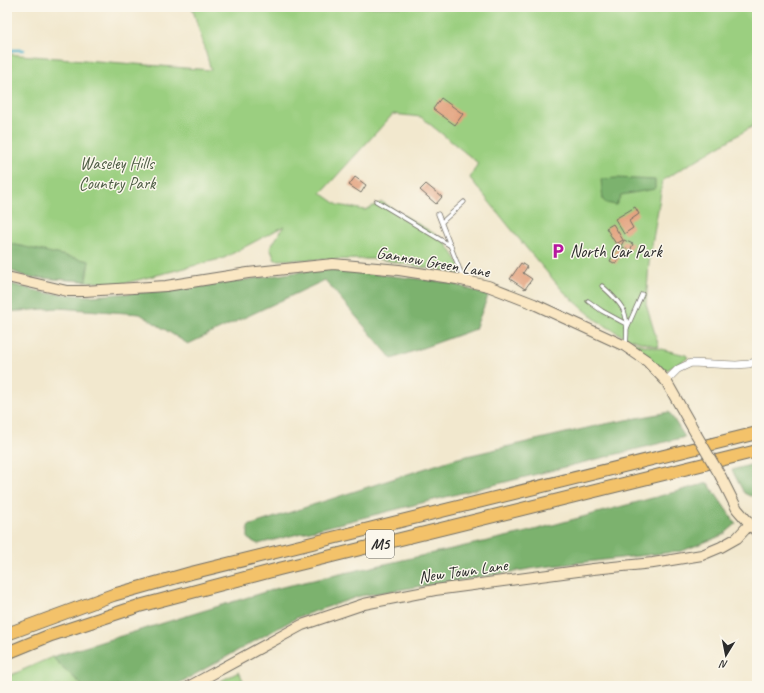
<svg xmlns="http://www.w3.org/2000/svg" width="764" height="693" font-family="Caveat,sans-serif">
	<style>
		.green { fill: #9bcf80; stroke: #637d56 }
		.forest { fill: #7cb26e; stroke: #546e4c }
		.lines { fill: none; stroke-linecap: round; stroke-linejoin: round }
		.stream { stroke: #4eb2cd; stroke-width: 2.5 }
		.building { fill: #e3a37f }
		.lane-casing { stroke: #716d64; stroke-width: 5 }
		.street-casing { stroke: #716d64; stroke-width: 8 }
		.secondary-casing { stroke: #716d64; stroke-width: 12 }
		.highway-casing { stroke: #716d64; stroke-width: 14 }
		.lane { stroke: #fff; stroke-width: 3.5 }
		.street { stroke: #fff; stroke-width: 7 }
		.secondary { stroke: #fae7c3; stroke-width: 10 }
		.highway { stroke: #f3c26a; stroke-width: 12 }
		.secondary-bridge-casing { stroke: #716d64; stroke-width: 12; stroke-linecap: butt }
		.secondary-bridge { stroke: #fae7c3; stroke-width: 10 }
		.labels { text-anchor: middle; dominant-baseline: central; stroke-width: 3; stroke-linejoin: round; paint-order: stroke }
		.shield { fill: #fbf7ec; stroke: #696865; stroke-width: 1 }
		.shield-label { font-size: 16px; font-weight: bold; fill: #2b2b2b }
		.park-label { font-size: 17px; fill: #4d5c44; stroke: #fbf7ec }
		.poi-label { font-size: 17px; fill: #2b2b2b; stroke: #fbf7ec; text-anchor: start }
		.street-label { font-size: 17px; fill: #2b2b2b; stroke: #fbf7ec }
	</style>
	<rect width="100%" height="100%" fill="#fbf7ec"/>
	<filter id="ink" filterUnits="userSpaceOnUse"><feTurbulence type="fractalNoise" baseFrequency=".025" numOctaves="2"/><feDisplacementMap in="SourceGraphic" scale="8" xChannelSelector="R" yChannelSelector="G"/><feConvolveMatrix kernelMatrix="1 2 1 2 8 2 1 2 1" color-interpolation-filters="sRGB"/></filter>
	<filter id="wash" filterUnits="userSpaceOnUse"><feTurbulence type="fractalNoise" baseFrequency=".012" numOctaves="4" result="noise"/><feDisplacementMap in="SourceGraphic" scale="16" xChannelSelector="R" yChannelSelector="G"/><feGaussianBlur stdDeviation="0.9" result="paint"/><feColorMatrix in="noise" values="0 0 0 0 0 0 0 0 0 0 0 0 0 0 0 0 0 1.4 0 .05"/><feComposite in="paint" operator="in"/></filter>
	<g filter="url(#wash)">
		<rect width="100%" height="100%" fill="#f2e8ce"/>
		<g class="green">
			<path d="M192,7H757V119L753,126L663,180L649,263L646,304L659,347L626,338L596,320L563,291L528,250L470,178L478,163L421,117L393,114L321,193L338,205L365,210L382,202L443,239L463,269L470,276L378,259L275,260L270,248L284,226L224,258L122,284L27,277L7,269V54L211,70Z"/>
			<path d="M631,342L686,355L688,358L667,370L660,369L632,348Z"/>
			<path d="M52,657L83,686H7V677Z"/>
			<path d="M239,672L246,686H210Z"/>
		</g>
		<g class="forest">
			<path d="M617,178L655,180V189L621,195L616,205L606,203L603,200L601,179Z"/>
			<path d="M7,243L89,261L86,281L27,277L7,269Z"/>
			<path d="M325,268L452,283L488,296L475,329L392,359L325,280L188,344L140,314L58,308L7,312V283L45,293L89,296L178,290Z"/>
			<path d="M669,412L685,437L258,544L248,539V526L454,459L600,425Z"/>
			<path d="M757,463V495L750,496L744,493L732,470Z"/>
			<path d="M708,483L736,524L723,535L682,551L542,567L360,596L298,617L174,686H83L52,657L278,588L523,533Z"/>
		</g>
		<g class="lines">
			<path class="stream" d="M7,52L13,50H24"/>
		</g>
		<g id="blocks">
			<g class="building">
				<path d="M441,98L463,114L455,125L433,109Z"/>
				<path d="M355,177L366,185L361,193L349,185Z"/>
				<path d="M426,184L442,197L436,204L420,190Z"/>
				<path d="M635,207L639,214L629,221L633,228L624,234L615,219Z"/>
				<path d="M613,224L623,240L616,244L606,228Z"/>
				<path d="M624,240L633,244L630,251L621,246Z"/>
				<path d="M617,247L623,250L616,264L610,261Z"/>
				<path d="M521,263L527,267L523,273L532,279L525,289L510,279Z"/>
			</g>
		</g>
	</g>
	<g filter="url(#ink)">
		<use href="#blocks" fill-opacity="0" stroke="#716d64" stroke-width="1"/>
		<g class="lines">
			<defs>
				<g id="lane">
					<path d="M376,201L451,246"/>
					<path d="M438,214L463,278"/>
					<path d="M442,222L464,202"/>
					<path d="M602,286C626,307 629,314 626,345"/>
					<path d="M588,301L602,311L626,324"/>
					<path d="M627,328L642,294"/>
				</g>
				<path id="street" d="M666,381L678,369L691,363L736,365L749,364L757,361"/>
				<g id="secondary">
					<path d="M7,277L67,291H84L166,286L248,273L333,264L399,270L457,279L488,286L534,304L625,346L647,361L666,381L696,434"/>
					<path d="M721,477L737,509L757,532"/>
					<path d="M190,686L302,625L364,604L435,590L593,569L653,563L702,555L721,547L737,538L749,525"/>
				</g>
				<g id="highway">
					<path d="M7,634L113,595L191,573L757,433"/>
					<path d="M7,653L51,635L139,606L279,569L757,451"/>
				</g>
			</defs>
			<use href="#lane" class="lane-casing"/>
			<use href="#street" class="street-casing"/>
			<use href="#secondary" class="secondary-casing"/>
			<use href="#highway" class="highway-casing"/>
			<use href="#lane" class="lane"/>
			<use href="#street" class="street"/>
			<use href="#secondary" class="secondary"/>
			<use href="#highway" class="highway"/>
			<defs>
				<path id="secondary-bridge" d="M696,434L721,477"/>
			</defs>
			<use href="#secondary-bridge" class="secondary-bridge-casing"/>
			<use href="#secondary-bridge" class="secondary-bridge"/>
		</g>
	</g>
	<defs>
		<symbol id="parking-bare" viewBox="-9 -9 18 18"><path d="M-3.5-5.5H1a3.5 3.5 0 0 1 0 7H-1V5.5H-3.5ZM-1-3.4V-.6H.8a1.4 1.4 0 0 0 0-2.8Z" fill="#b5179e" stroke="#fbf7ec" stroke-width="2.5" paint-order="stroke"/></symbol>
	</defs>
	<g fill-rule="evenodd">
		<use href="#parking-bare" x="547" y="240" width="22" height="22"/>
	</g>
	<g class="labels">
		<rect class="shield" x="366" y="530" width="28" height="28" rx="3"/>
		<g class="shield-label">
			<text x="380" y="544">M5</text>
		</g>
		<g class="park-label">
			<text x="117" y="163">Waseley Hills<tspan x="117" dy="20">Country Park</tspan></text>
		</g>
		<g class="poi-label">
			<text x="570" y="251">North Car Park</text>
		</g>
		<g class="street-label">
			<text transform="translate(433 262) rotate(10)">Gannow Green Lane</text>
			<text transform="translate(463 571) rotate(-8)">New Town Lane</text>
		</g>
	</g>
	<rect width="764" height="693" fill="none" stroke="#fbf7ec" stroke-width="24"/>
	<g transform="translate(726 655) rotate(190)" stroke="#fbf7ec" stroke-width="3" paint-order="stroke">
	<path d="M0-3L7 15L0 10L-7 15Z" fill="#2b2b2b"/>
	<text y="-6" font-size="11" font-weight="bold" text-anchor="middle" fill="#2b2b2b">N</text>
	</g>
</svg>
